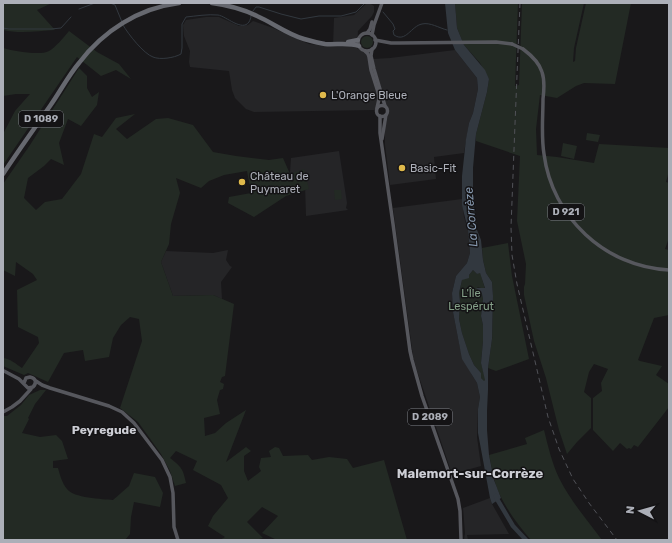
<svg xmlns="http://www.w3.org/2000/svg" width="672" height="543" font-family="Rubik,sans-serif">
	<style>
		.built { fill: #252527 }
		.green { fill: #232a24 }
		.water { fill: #32383f; fill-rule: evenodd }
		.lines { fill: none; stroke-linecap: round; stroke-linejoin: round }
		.stream { stroke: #32383f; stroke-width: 1 }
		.river { stroke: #32383f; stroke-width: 4.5 }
		.major { stroke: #56575d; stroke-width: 3.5 }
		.highway { stroke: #66686f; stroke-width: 4.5 }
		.rail { stroke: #515258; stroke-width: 1; stroke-dasharray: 5 4; stroke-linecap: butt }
		.major-bridge { stroke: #56575d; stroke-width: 3.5 }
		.poi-dot { fill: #dfb94b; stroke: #141315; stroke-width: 1.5 }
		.labels { text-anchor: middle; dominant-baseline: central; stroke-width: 3; stroke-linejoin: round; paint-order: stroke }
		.shield { fill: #141315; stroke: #7e8087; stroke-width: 1 }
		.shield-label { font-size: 10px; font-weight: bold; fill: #acafb8 }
		.poi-label { font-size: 11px; fill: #acafb8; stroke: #141315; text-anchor: start }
		.park-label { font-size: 11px; fill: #85a189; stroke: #141315 }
		.water-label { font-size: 12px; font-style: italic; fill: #8799af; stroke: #141315 }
		.neighbourhood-label { font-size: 12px; font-weight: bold; fill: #cdced5; stroke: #141315 }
		.quarter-label { font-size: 13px; font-weight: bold; fill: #cdced5; stroke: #141315 }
	</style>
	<rect width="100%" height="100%" fill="#19181a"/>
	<g class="built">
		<path d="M367,3H369L374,6V12L372,16L358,31L357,48L364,52L367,55L373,59L390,58L455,50L477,78L478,89L473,113L469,123L464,153L434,157L436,179L390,185L385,145V128L388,116L374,63L378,99L375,110L254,112L246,109L235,98L232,90L229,71L190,67L189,62L190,51L184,36L183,25L186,20L206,17H219L239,26L248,25L253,21L273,28L293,37L309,44L327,46H333L334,18L354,15Z"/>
		<path d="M339,151L347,203L346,208L348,210L306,216L305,185L289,187L291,158Z"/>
		<path d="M462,199L464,217L468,230L470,253L467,263L456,276L452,293L453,312L460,348L472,375L477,383L480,397L478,409L477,437L481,466L452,474L417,371L413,356L393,208Z"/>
		<path d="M228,250L226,260L230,266L232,267L221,282L222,299L213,295L173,296L161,262L166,251L213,253Z"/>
		<path d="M490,498L492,504L509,534L467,535L468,540H464L465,533L463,508Z"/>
	</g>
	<g class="green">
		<path d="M3,3H52L37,10L55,30C39,31 19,34 3,30Z"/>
		<path d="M455,3H518L515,86L519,85L522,3H584L574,48L573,62L575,61L576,48L586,3H631L615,84L584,83L576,86L557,98L540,95L536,129L537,155L557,157L594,163L599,144L669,148V171L666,182L669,183V238L665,249L669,250V315L654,318L638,360L640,361L662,366L656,375L669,384V407L638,447L634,445L631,449L629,448L627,449L620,443L613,451L593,430V398L602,391L601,383L608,369L594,364L589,372L584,392L591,398V428L577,442L567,454L559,430L546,378L534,341L524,295V287L525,284L526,264L517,221L520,156L476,141V134L487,92L489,79L480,63L464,45L457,28Z"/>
		<path d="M69,31L97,52L119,64L131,79L116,70L101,76L77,57L3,165V134L15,111L30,94H16L3,96V48C13,51 40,56 49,51C54,49 65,36 69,31Z"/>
		<circle cx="367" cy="42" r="6"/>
		<path d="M79,68L87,76V88L92,97L99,92L97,105L81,126L68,119L59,143L64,165L51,159L44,166L28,178L24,198L36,210L45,202L62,199L81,174L94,134L102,137L116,118L135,114L116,129L127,139L156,119L168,118L193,125L213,152L236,156L269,160L283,158L290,174L304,169L309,189L286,196L254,217L228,203L229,197L251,193L247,171L224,175L209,181L201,188L176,178L180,193L171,224L169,244L161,262L173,296L213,295L234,304L225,376L222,377L220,382L224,384L223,389L220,390L217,400L220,414L204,418L205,436L215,433L226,423L246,410L226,462L246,447L251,451L244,456V471L248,481L261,471L259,467L261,458L271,457L269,451L275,447L279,448L283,456L308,455L312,460L329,457L347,459L353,468L384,460L407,540H277L262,533L278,516L262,507L247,522L263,538L255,540H220L225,537L208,526L213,516L228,498L221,485L193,470L197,461L176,451L170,458C181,467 183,468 186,483L175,486L170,471L161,454L138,422L120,408L142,341L139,319L130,317L121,325L113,338L109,357L85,361L83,350L64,353L48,382L28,373L24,375L3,366V358C11,359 16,364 22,368L39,343L38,337L18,327L17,290L37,280L33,274L16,262L15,276L3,270V184L30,145Z"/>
		<path d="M587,133L600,135L598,142L586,140Z"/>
		<path d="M563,143L577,146L574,159L561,156Z"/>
		<path d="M334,190H341L342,199L335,200Z"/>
		<path d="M508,243L512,276L529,359L496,371L488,368L492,339L493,296L492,282L486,273L483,260L482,248Z"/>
		<path d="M473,270L477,274L480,272L485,289L477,287L482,294L483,299L481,316L483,325V341L481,363L485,377V380L484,382L481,378V373L474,365L469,354L462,333L459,319L460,301L459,293L462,280L469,275Z"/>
		<path d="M40,390H46L35,404L28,418L29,419L22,433L40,437L56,435L62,441L68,459L53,461V468H58C60,475 62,483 67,489C73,498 103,499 113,500L129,486L134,473L155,477L163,493L160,507L134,502L131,517L130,534L125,540H3V416H7L21,405L29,395Z"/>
		<path d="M544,430C548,446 552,463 559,478C570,500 587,520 602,540H531C516,522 500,502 494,479C492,471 491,463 489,455L527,444L525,438Z"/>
	</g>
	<path class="water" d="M445,3H455L457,28L464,45L485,70L489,79L487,92L476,134L473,168V191L475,199L474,207L475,210L477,230L481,240L483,260L486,273L492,282L493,296L492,339L488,368V390L487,411V430L489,455L494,480L501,498L492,504L490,498L478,433V409L480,397L477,383L462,359L453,312L452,293L456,276L467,263L470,253L468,230L462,205V176L466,139L469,123L473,113L478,89L477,78L455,50L448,33ZM473,270L477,274L480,273L485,288H476L482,294L483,299L481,316L483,325V341L481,363L485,380L484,381L481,378V373L474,365L469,354L462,333L459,319L460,301L459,293L462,280L469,278V275Z"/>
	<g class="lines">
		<g class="stream">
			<path d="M110,3L115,5L122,22"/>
			<path d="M374,3H375"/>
			<path d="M79,9L95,3"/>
			<path d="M253,11L256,7H259L281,14L301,19L319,16H341L356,12L365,3"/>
			<path d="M383,12L393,24L395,29L393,31L394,35C406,43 411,26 422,24C430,22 439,28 447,30"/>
			<path d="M123,25C128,34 144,54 153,57C160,60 174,58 181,54L182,48V24L186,17C196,16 208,14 218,15C226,16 242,32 249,22C250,20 251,18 251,16"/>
			<path d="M3,28L9,29H51L61,28L71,17"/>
		</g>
		<path class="river" d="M496,496L497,499L513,526L526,540"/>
		<g class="major">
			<path d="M367,33L370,29L372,22"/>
			<circle cx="367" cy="42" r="9"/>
			<path d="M372,35L374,25L382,3"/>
			<path d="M375,40L391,43H399L496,42L512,44"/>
			<path d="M372,49L371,56L374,69L385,106"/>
			<path d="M523,49C531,55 539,62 542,72C545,81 544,91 543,99C543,117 541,136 544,154C552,217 605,267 669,270"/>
			<path d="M365,51L368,54L369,57L371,70L378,92L379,99L377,108"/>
			<circle cx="382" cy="111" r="5.5"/>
			<path d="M380,116V133L393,224L410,351L412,360L422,396L458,499L460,511L461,540"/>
			<path d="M382,139L386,115"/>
			<path d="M4,371L19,379L28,388L33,387C37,383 36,378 30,377L26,378L24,383"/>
			<path d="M36,381L42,385L50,388L109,406L122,412L134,423L162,460L170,477L173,493L174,527L178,540"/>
			<path d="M3,412L12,407L20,401L31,389"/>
		</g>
		<g class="highway">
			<path d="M212,3C227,5 243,9 257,16C273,23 287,34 304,39C311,41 318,43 325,44C336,45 348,42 359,46"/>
			<path d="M348,42L358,40"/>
			<path d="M3,174C18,151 34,129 50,106C60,92 68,76 79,63C103,31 139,8 179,3"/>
		</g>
		<path class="rail" d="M520,3L515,124L511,227L512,255L517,284L548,417L559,449L573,479L589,503L617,540"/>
		<path class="major-bridge" d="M512,44L523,49"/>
	</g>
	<g class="poi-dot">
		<circle cx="323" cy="95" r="4"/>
		<circle cx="402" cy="168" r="4"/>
		<circle cx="242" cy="182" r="4"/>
	</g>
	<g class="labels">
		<g class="shield">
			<rect x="19" y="111" width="44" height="16" rx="3"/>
			<rect x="548" y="204" width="36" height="16" rx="3"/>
			<rect x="408" y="409" width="44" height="16" rx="3"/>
		</g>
		<g class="shield-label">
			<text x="41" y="119">D 1089</text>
			<text x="566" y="212">D 921</text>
			<text x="430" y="417">D 2089</text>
		</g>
		<g class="poi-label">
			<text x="331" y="95">L'Orange Bleue</text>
			<text x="410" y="168">Basic-Fit</text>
			<text x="250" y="176">Château de<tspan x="250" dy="13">Puymaret</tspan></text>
		</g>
		<g class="park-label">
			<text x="471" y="293">L'Île<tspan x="471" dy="13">Lespérut</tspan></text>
		</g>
		<g class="water-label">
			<text transform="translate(471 217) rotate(-95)">La Corrèze</text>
		</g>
		<g class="neighbourhood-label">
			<text x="104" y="430">Peyregude</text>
		</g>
		<g class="quarter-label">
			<text x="470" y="473">Malemort-sur-Corrèze</text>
		</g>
	</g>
	<rect width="672" height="543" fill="none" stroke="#acafb8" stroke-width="8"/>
	<g transform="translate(640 511) rotate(276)" stroke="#141315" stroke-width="3" paint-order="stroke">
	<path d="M0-3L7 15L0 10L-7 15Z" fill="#acafb8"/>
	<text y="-6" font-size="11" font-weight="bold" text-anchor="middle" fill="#acafb8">N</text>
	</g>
</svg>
